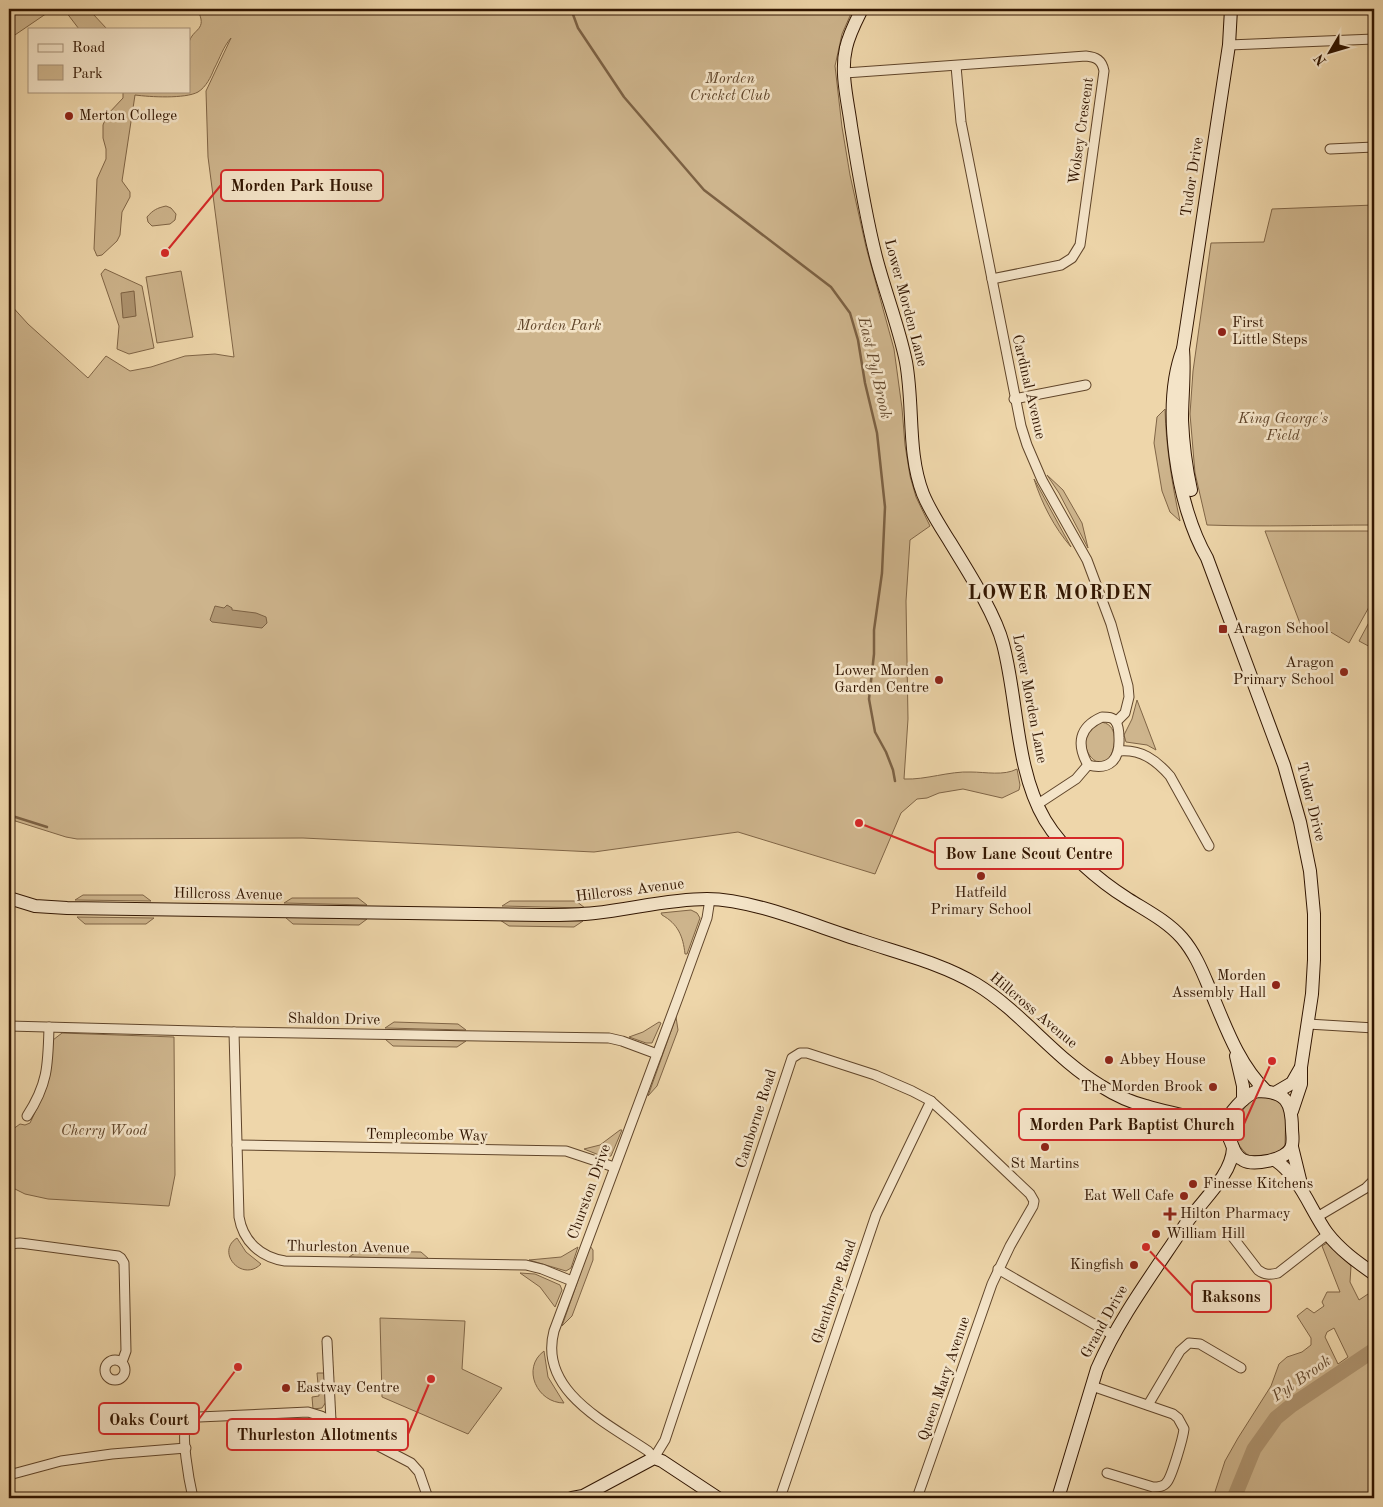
<svg xmlns="http://www.w3.org/2000/svg" width="1383" height="1507" font-family="'Old Standard TT',serif">
	<style>
		.green { fill: #ceb58d; stroke: #806546; fill-rule: evenodd }
		.water { fill: #ae9470; stroke: #7c6143 }
		.lines { fill: none; stroke-linecap: round; stroke-linejoin: round }
		.stream { stroke: #7c6143; stroke-width: 2.5 }
		.river { stroke: #ae9470; stroke-width: 15 }
		.street-casing { stroke: #60452a; stroke-width: 11 }
		.secondary-casing { stroke: #311500; stroke-width: 14 }
		.street { stroke: #f4e4c8; stroke-width: 9 }
		.secondary { stroke: #f4e4c8; stroke-width: 12 }
		.poi-dot { fill: #8f2418; stroke: #f4e4c8; stroke-width: 2 }
		.labels { text-anchor: middle; dominant-baseline: central; stroke-width: 5; stroke-linejoin: round; paint-order: stroke }
		.park-label { font-size: 15px; font-style: italic; fill: #60452a; stroke: #f4e4c8 }
		.poi-label { font-size: 15px; fill: #311500; stroke: #f4e4c8; text-anchor: start }
		.street-label { font-size: 15px; fill: #311500; stroke: #f4e4c8 }
		.water-label { font-size: 16px; font-style: italic; fill: #63482d; stroke: #f4e4c8 }
		.district-label { font-size: 20px; font-weight: bold; letter-spacing: 1px; fill: #311500; stroke: #f4e4c8 }
		.leader { fill: none; stroke: #d62828; stroke-width: 2 }
		.callout-dot { fill: #d62828; stroke: #f4e4c8; stroke-width: 2 }
		.callout { fill: #f4e4c8; stroke: #d62828; stroke-width: 2 }
		.callout-label { font-size: 16px; text-anchor: middle; font-weight: bold; fill: #311500 }
	</style>
	<rect width="100%" height="100%" fill="#eed6aa"/>
	<filter id="stains"><feTurbulence type="fractalNoise" baseFrequency=".004" numOctaves="4"/><feColorMatrix values="0 0 0 0 .2 0 0 0 0 .09 0 0 0 0 .02 0 0 0 .5 -.17"/></filter>
	<radialGradient id="worn" r=".72"><stop offset=".6" stop-color="#630" stop-opacity="0"/><stop offset="1" stop-color="#630" stop-opacity=".3"/></radialGradient>
	<g class="green">
		<path d="M17,9H53L9,39V15Z"/>
		<path d="M59,9H75L80,12L93,14L107,29H79L66,12Z"/>
		<path d="M197,9H853L842,34L835,66L842,127L850,175L866,247L894,349L902,408L905,445L910,476L916,497L930,526L910,540L906,601L908,719L904,779C926,780 949,771 971,772C985,772 1004,776 1017,769L1020,785L1019,790L1002,798L963,789L939,793L927,798L917,799L901,813L875,874L738,832L594,852L303,838L77,839L66,837L9,819V303L28,324L88,378L106,356L130,371L151,367L185,356L215,354L234,357L208,157L206,91L231,38C223,47 220,58 214,69C211,77 206,87 198,92C185,99 150,97 135,95L122,181L130,192V197L122,212L120,235L117,241L102,255L97,256L94,249L97,179L106,159V149L103,138V125L107,115L123,98V91H189C189,80 186,53 189,43C192,28 209,31 197,9Z"/>
		<path d="M1374,205V525C1319,525 1263,527 1207,525L1195,473L1190,414L1193,371L1211,243L1264,242L1272,209Z"/>
		<path d="M166,206L171,208L176,214L175,220L170,224L152,226L148,222L147,217C153,210 157,208 166,206Z"/>
		<path d="M105,269L142,286L154,348L129,354L117,349L119,326L101,274Z"/>
		<path d="M181,271L193,337L157,343L146,277Z"/>
		<path d="M1165,409C1166,447 1172,484 1180,521L1170,512L1162,491L1154,443L1157,417Z"/>
		<path d="M1047,475L1063,490L1082,523L1088,548L1059,493Z"/>
		<path d="M1034,479L1071,547C1054,527 1042,504 1034,479Z"/>
		<path d="M1265,531H1374V598L1349,643L1324,628L1301,626Z"/>
		<path d="M1374,613V649L1359,641Z"/>
		<path d="M1137,700L1156,750L1147,745L1126,742L1124,735L1132,719Z"/>
		<path d="M1099,722C1119,722 1117,748 1108,760L1100,763C1087,759 1081,742 1089,730C1092,727 1096,725 1099,722Z"/>
		<path d="M83,895H143L151,901L75,900Z"/>
		<path d="M292,898H358L367,905L284,903Z"/>
		<path d="M510,901H576L585,908L502,906Z"/>
		<path d="M691,910L697,913L700,918L687,954H685C683,936 678,924 662,915L661,913Z"/>
		<path d="M77,917L154,918L146,924H85Z"/>
		<path d="M285,917L367,919L359,925L293,924Z"/>
		<path d="M500,920L583,921L574,927L509,926Z"/>
		<path d="M676,1017L678,1030L657,1086L648,1096Z"/>
		<path d="M394,1022L458,1024L466,1030L385,1028Z"/>
		<path d="M659,1022L661,1023L652,1043H646L629,1037L643,1032Z"/>
		<path d="M62,1033L174,1037L175,1175L169,1206L48,1199L25,1194L9,1186V1132L20,1124L25,1125L30,1123L45,1091L51,1062L53,1040Z"/>
		<path d="M385,1039L466,1041L457,1047L393,1046Z"/>
		<path d="M1258,1095L1277,1099L1286,1110L1285,1145C1279,1156 1262,1155 1250,1156C1240,1151 1232,1134 1232,1123L1252,1099Z"/>
		<path d="M620,1130H622L611,1156L604,1157L584,1149L600,1145Z"/>
		<path d="M237,1238L246,1252L261,1264C242,1283 215,1252 237,1238Z"/>
		<path d="M1327,1243L1351,1266L1350,1282L1359,1300L1374,1290V1498H1213L1225,1461L1238,1438L1271,1386L1279,1364L1287,1357L1302,1352L1311,1345V1338L1297,1316L1307,1308L1314,1313L1324,1306L1322,1302L1327,1292H1340L1322,1246ZM1334,1328L1348,1357L1338,1364L1325,1337L1327,1332Z"/>
		<path d="M590,1246L593,1250V1260L572,1316L562,1326Z"/>
		<path d="M578,1247L571,1268L566,1271L529,1260L561,1257Z"/>
		<path d="M358,1251L421,1252L429,1259L349,1257Z"/>
		<path d="M520,1273L535,1274L560,1285L562,1290L555,1307L540,1287Z"/>
		<path d="M380,1318L465,1321L462,1369L502,1388L468,1434L382,1397Z"/>
		<path d="M544,1351L548,1377L564,1403C537,1403 521,1368 544,1351Z"/>
		<path d="M317,1373H324L326,1402L322,1408L313,1409L312,1397L319,1396Z"/>
	</g>
	<g class="water">
		<path d="M134,291L136,316L123,318L121,293Z"/>
		<path d="M227,605L232,608V610L256,613L266,617L267,623L262,628L212,622L210,620L215,606L224,608Z"/>
	</g>
	<g class="lines">
		<g class="stream">
			<path d="M571,9L578,28L624,97L704,190L831,287L850,313L858,340L865,383L877,433L885,507L882,573L874,630V654L869,699L875,732L886,752L893,770L895,781"/>
			<path d="M9,815L47,827"/>
		</g>
		<path class="river" d="M1234,1498L1254,1449L1276,1418L1292,1405L1374,1350"/>
		<defs>
			<g id="street">
				<path d="M1229,45L1374,39"/>
				<path d="M956,66L961,122L1021,426L1027,445L1042,480L1087,560L1111,624L1128,686L1129,697L1125,713L1116,722"/>
				<path d="M845,73L1086,56C1096,57 1102,60 1104,71L1080,245L1072,258L1061,265L992,279"/>
				<path d="M1330,149L1374,147"/>
				<path d="M1014,399L1086,385"/>
				<path d="M1102,717C1108,717 1113,717 1116,722C1119,727 1119,733 1119,738C1120,759 1110,771 1088,765C1076,744 1079,727 1102,717Z"/>
				<path d="M1119,751C1141,749 1156,760 1170,776L1209,846"/>
				<path d="M1038,804L1076,779L1088,765"/>
				<path d="M710,899L707,918L678,998L554,1331C538,1391 607,1423 648,1451L654,1458L665,1440L792,1058L800,1053H807L875,1075L912,1091L931,1101L952,1120L1030,1194L1034,1201L1033,1206L1010,1246L992,1284L917,1498"/>
				<path d="M1308,1024L1374,1028"/>
				<path d="M9,1026L234,1032L609,1038L622,1041L657,1054"/>
				<path d="M234,1032L239,1217C243,1241 260,1257 285,1261L526,1265L542,1269L572,1281"/>
				<path d="M27,1116C48,1084 48,1065 49,1027"/>
				<path d="M237,1145L566,1151L614,1167"/>
				<path d="M1317,1217L1366,1188L1374,1180"/>
				<path d="M1228,1231L1258,1270C1265,1275 1269,1275 1278,1273L1328,1234"/>
				<path d="M9,1244L20,1243L118,1256L121,1258L124,1263L126,1351L122,1362"/>
				<path d="M9,1249V1257"/>
				<path d="M998,1269L1113,1335"/>
				<path d="M327,1341L331,1421"/>
				<circle cx="115" cy="1370" r="10"/>
				<path d="M1092,1386L1173,1414L1178,1418L1184,1429C1183,1438 1172,1476 1167,1482C1164,1487 1158,1487 1153,1487L1107,1473"/>
				<path d="M1148,1405L1180,1351L1189,1343L1200,1344L1241,1368"/>
				<path d="M9,1475L61,1461L112,1454L186,1448"/>
				<path d="M193,1498C190,1485 179,1430 188,1420C191,1417 196,1417 199,1417L308,1412L321,1416L411,1463L419,1472L428,1498"/>
				<path d="M780,1498L876,1215L931,1101"/>
			</g>
			<g id="secondary">
				<path d="M862,9C856,21 849,34 846,48C840,73 848,102 851,126C858,170 865,214 876,257C885,292 899,327 906,362C914,406 907,453 923,494C930,511 940,526 950,542C967,570 995,613 1003,644C1018,700 1015,769 1045,820C1063,850 1099,881 1128,899C1147,911 1167,921 1182,938C1194,952 1201,968 1208,985C1224,1022 1237,1063 1266,1091"/>
				<path d="M1183,349C1161,406 1177,507 1207,558L1284,765L1300,822L1310,871L1314,914V960L1312,994L1301,1067V1084L1292,1111"/>
				<path d="M1191,490C1186,467 1183,444 1182,420C1182,396 1185,373 1183,349L1229,45L1231,9"/>
				<path d="M9,898L35,906L67,908L542,915C560,915 577,915 595,913C632,909 670,899 707,899C753,899 815,926 860,940C898,953 941,963 976,984C1022,1012 1055,1059 1101,1086C1115,1095 1130,1102 1146,1106C1175,1115 1201,1116 1227,1134"/>
				<path d="M1236,1056L1243,1086V1100"/>
				<path d="M1257,1091C1286,1091 1292,1102 1292,1129C1292,1134 1294,1142 1291,1148C1286,1160 1253,1166 1243,1160C1237,1157 1234,1151 1232,1145C1230,1139 1226,1133 1226,1127C1226,1113 1246,1095 1257,1091Z"/>
				<path d="M1275,1093L1292,1083L1300,1069"/>
				<path d="M1292,1147L1302,1188"/>
				<path d="M1275,1160C1300,1177 1310,1209 1327,1233C1340,1250 1357,1262 1374,1274"/>
				<path d="M572,1498L583,1496L654,1458L662,1461L718,1498"/>
				<path d="M1058,1498L1097,1369C1119,1318 1154,1272 1185,1225C1200,1202 1232,1176 1233,1148"/>
			</g>
		</defs>
		<use href="#street" class="street-casing"/>
		<use href="#secondary" class="secondary-casing"/>
		<use href="#street" class="street"/>
		<use href="#secondary" class="secondary"/>
	</g>
	<g class="poi-dot">
		<circle cx="69" cy="116" r="5"/>
		<circle cx="1222" cy="332" r="5"/>
		<rect x="1218" y="624" width="10" height="10" rx="2.5"/>
		<circle cx="1344" cy="672" r="5"/>
		<circle cx="939" cy="680" r="5"/>
		<circle cx="981" cy="876" r="5"/>
		<circle cx="1276" cy="985" r="5"/>
		<circle cx="1109" cy="1060" r="5"/>
		<circle cx="1213" cy="1087" r="5"/>
		<circle cx="1045" cy="1147" r="5"/>
		<circle cx="1193" cy="1184" r="5"/>
		<circle cx="1184" cy="1196" r="5"/>
		<path d="M1167.5 1206.5h5v5h5v5h-5v5h-5v-5h-5v-5h5z"/>
		<circle cx="1156" cy="1234" r="5"/>
		<circle cx="1134" cy="1265" r="5"/>
		<circle cx="286" cy="1388" r="5"/>
	</g>
	<g class="labels">
		<g class="park-label">
			<text x="730" y="79">Morden<tspan x="730" dy="17">Cricket Club</tspan></text>
			<text x="559" y="326">Morden Park</text>
			<text x="1283" y="419">King George's<tspan x="1283" dy="17">Field</tspan></text>
			<text x="104" y="1131">Cherry Wood</text>
		</g>
		<g class="poi-label">
			<text x="79" y="116">Merton College</text>
			<text x="1232" y="323">First<tspan x="1232" dy="17">Little Steps</tspan></text>
			<text x="1233" y="629">Aragon School</text>
			<text x="1334" y="663" text-anchor="end">Aragon<tspan x="1334" dy="17">Primary School</tspan></text>
			<text x="929" y="671" text-anchor="end">Lower Morden<tspan x="929" dy="17">Garden Centre</tspan></text>
			<text x="981" y="893" text-anchor="middle">Hatfeild<tspan x="981" dy="17">Primary School</tspan></text>
			<text x="1266" y="976" text-anchor="end">Morden<tspan x="1266" dy="17">Assembly Hall</tspan></text>
			<text x="1119" y="1060">Abbey House</text>
			<text x="1203" y="1087" text-anchor="end">The Morden Brook</text>
			<text x="1045" y="1164" text-anchor="middle">St Martins</text>
			<text x="1203" y="1184">Finesse Kitchens</text>
			<text x="1174" y="1196" text-anchor="end">Eat Well Cafe</text>
			<text x="1180" y="1214">Hilton Pharmacy</text>
			<text x="1166" y="1234">William Hill</text>
			<text x="1124" y="1265" text-anchor="end">Kingfish</text>
			<text x="296" y="1388">Eastway Centre</text>
		</g>
		<g class="street-label">
			<text transform="translate(1082 131) rotate(-82)">Wolsey Crescent</text>
			<text transform="translate(1193 177) rotate(-81)">Tudor Drive</text>
			<text transform="translate(905 303) rotate(75)">Lower Morden Lane</text>
			<text transform="translate(1028 387) rotate(77)">Cardinal Avenue</text>
			<text transform="translate(1029 699) rotate(79)">Lower Morden Lane</text>
			<text transform="translate(1310 802) rotate(76)">Tudor Drive</text>
			<text transform="translate(630 891) rotate(-7)">Hillcross Avenue</text>
			<text transform="translate(228 895) rotate(1)">Hillcross Avenue</text>
			<text transform="translate(1033 1011) rotate(40)">Hillcross Avenue</text>
			<text transform="translate(334 1020) rotate(1)">Shaldon Drive</text>
			<text transform="translate(757 1119) rotate(-72)">Camborne Road</text>
			<text transform="translate(427 1136) rotate(1)">Templecombe Way</text>
			<text transform="translate(590 1192) rotate(-70)">Churston Drive</text>
			<text transform="translate(348 1248) rotate(1)">Thurleston Avenue</text>
			<text transform="translate(835 1292) rotate(-71)">Glenthorpe Road</text>
			<text transform="translate(1105 1322) rotate(-61)">Grand Drive</text>
			<text transform="translate(945 1379) rotate(-71)">Queen Mary Avenue</text>
		</g>
		<g class="water-label">
			<text transform="translate(874 368) rotate(77)">East Pyl Brook</text>
			<text transform="translate(1302 1379) rotate(-35)">Pyl Brook</text>
		</g>
		<g class="district-label">
			<text x="1060" y="594">LOWER MORDEN</text>
		</g>
	</g>
	<path class="leader" d="M165 253L221 185M859 823L935 853M1272 1061L1244 1124M1146 1247L1192 1296M238 1367L199 1419M431 1379L408 1434"/>
	<g class="callout-dot">
		<circle cx="165" cy="253" r="5"/>
		<circle cx="859" cy="823" r="5"/>
		<circle cx="1272" cy="1061" r="5"/>
		<circle cx="1146" cy="1247" r="5"/>
		<circle cx="238" cy="1367" r="5"/>
		<circle cx="431" cy="1379" r="5"/>
	</g>
	<g class="callout">
		<rect x="221" y="170" width="162" height="31" rx="5"/>
		<rect x="935" y="838" width="188" height="31" rx="5"/>
		<rect x="1019" y="1109" width="225" height="31" rx="5"/>
		<rect x="1192" y="1281" width="79" height="31" rx="5"/>
		<rect x="99" y="1403" width="100" height="31" rx="5"/>
		<rect x="227" y="1419" width="181" height="31" rx="5"/>
	</g>
	<g class="callout-label">
		<text x="302" y="191">Morden Park House</text>
		<text x="1029" y="859">Bow Lane Scout Centre</text>
		<text x="1132" y="1130">Morden Park Baptist Church</text>
		<text x="1231" y="1302">Raksons</text>
		<text x="149" y="1425">Oaks Court</text>
		<text x="317" y="1440">Thurleston Allotments</text>
	</g>
	<rect width="1383" height="1507" fill="none" stroke="#eed6aa" stroke-width="30"/>
	<rect x="10" y="10" width="1363" height="1487" fill="none" stroke="#311500" stroke-width="2.5"/>
	<rect x="15" y="15" width="1353" height="1477" fill="none" stroke="#311500"/>
	<rect x="28" y="28" width="162" height="65" fill="#f4e4c8" stroke="#a69178"/>
	<rect x="38" y="44" width="25" height="8" fill="#f4e4c8" stroke="#a69178"/>
	<text x="72" y="52" font-size="15" fill="#311500">Road</text>
	<rect x="38" y="65" width="25" height="15" fill="#ceb58d" stroke="#a69178"/>
	<text x="72" y="78" font-size="15" fill="#311500">Park</text>
	<g transform="translate(1330 52) rotate(232)" stroke="#f4e4c8" stroke-width="4" paint-order="stroke">
	<path d="M0-4L9 19L0 12L-9 19Z" fill="#311500"/>
	<text y="-8" font-size="14" font-weight="bold" text-anchor="middle" fill="#311500">N</text>
	</g>
	<rect width="100%" height="100%" filter="url(#stains)"/>
	<rect width="100%" height="100%" fill="url(#worn)"/>
</svg>
